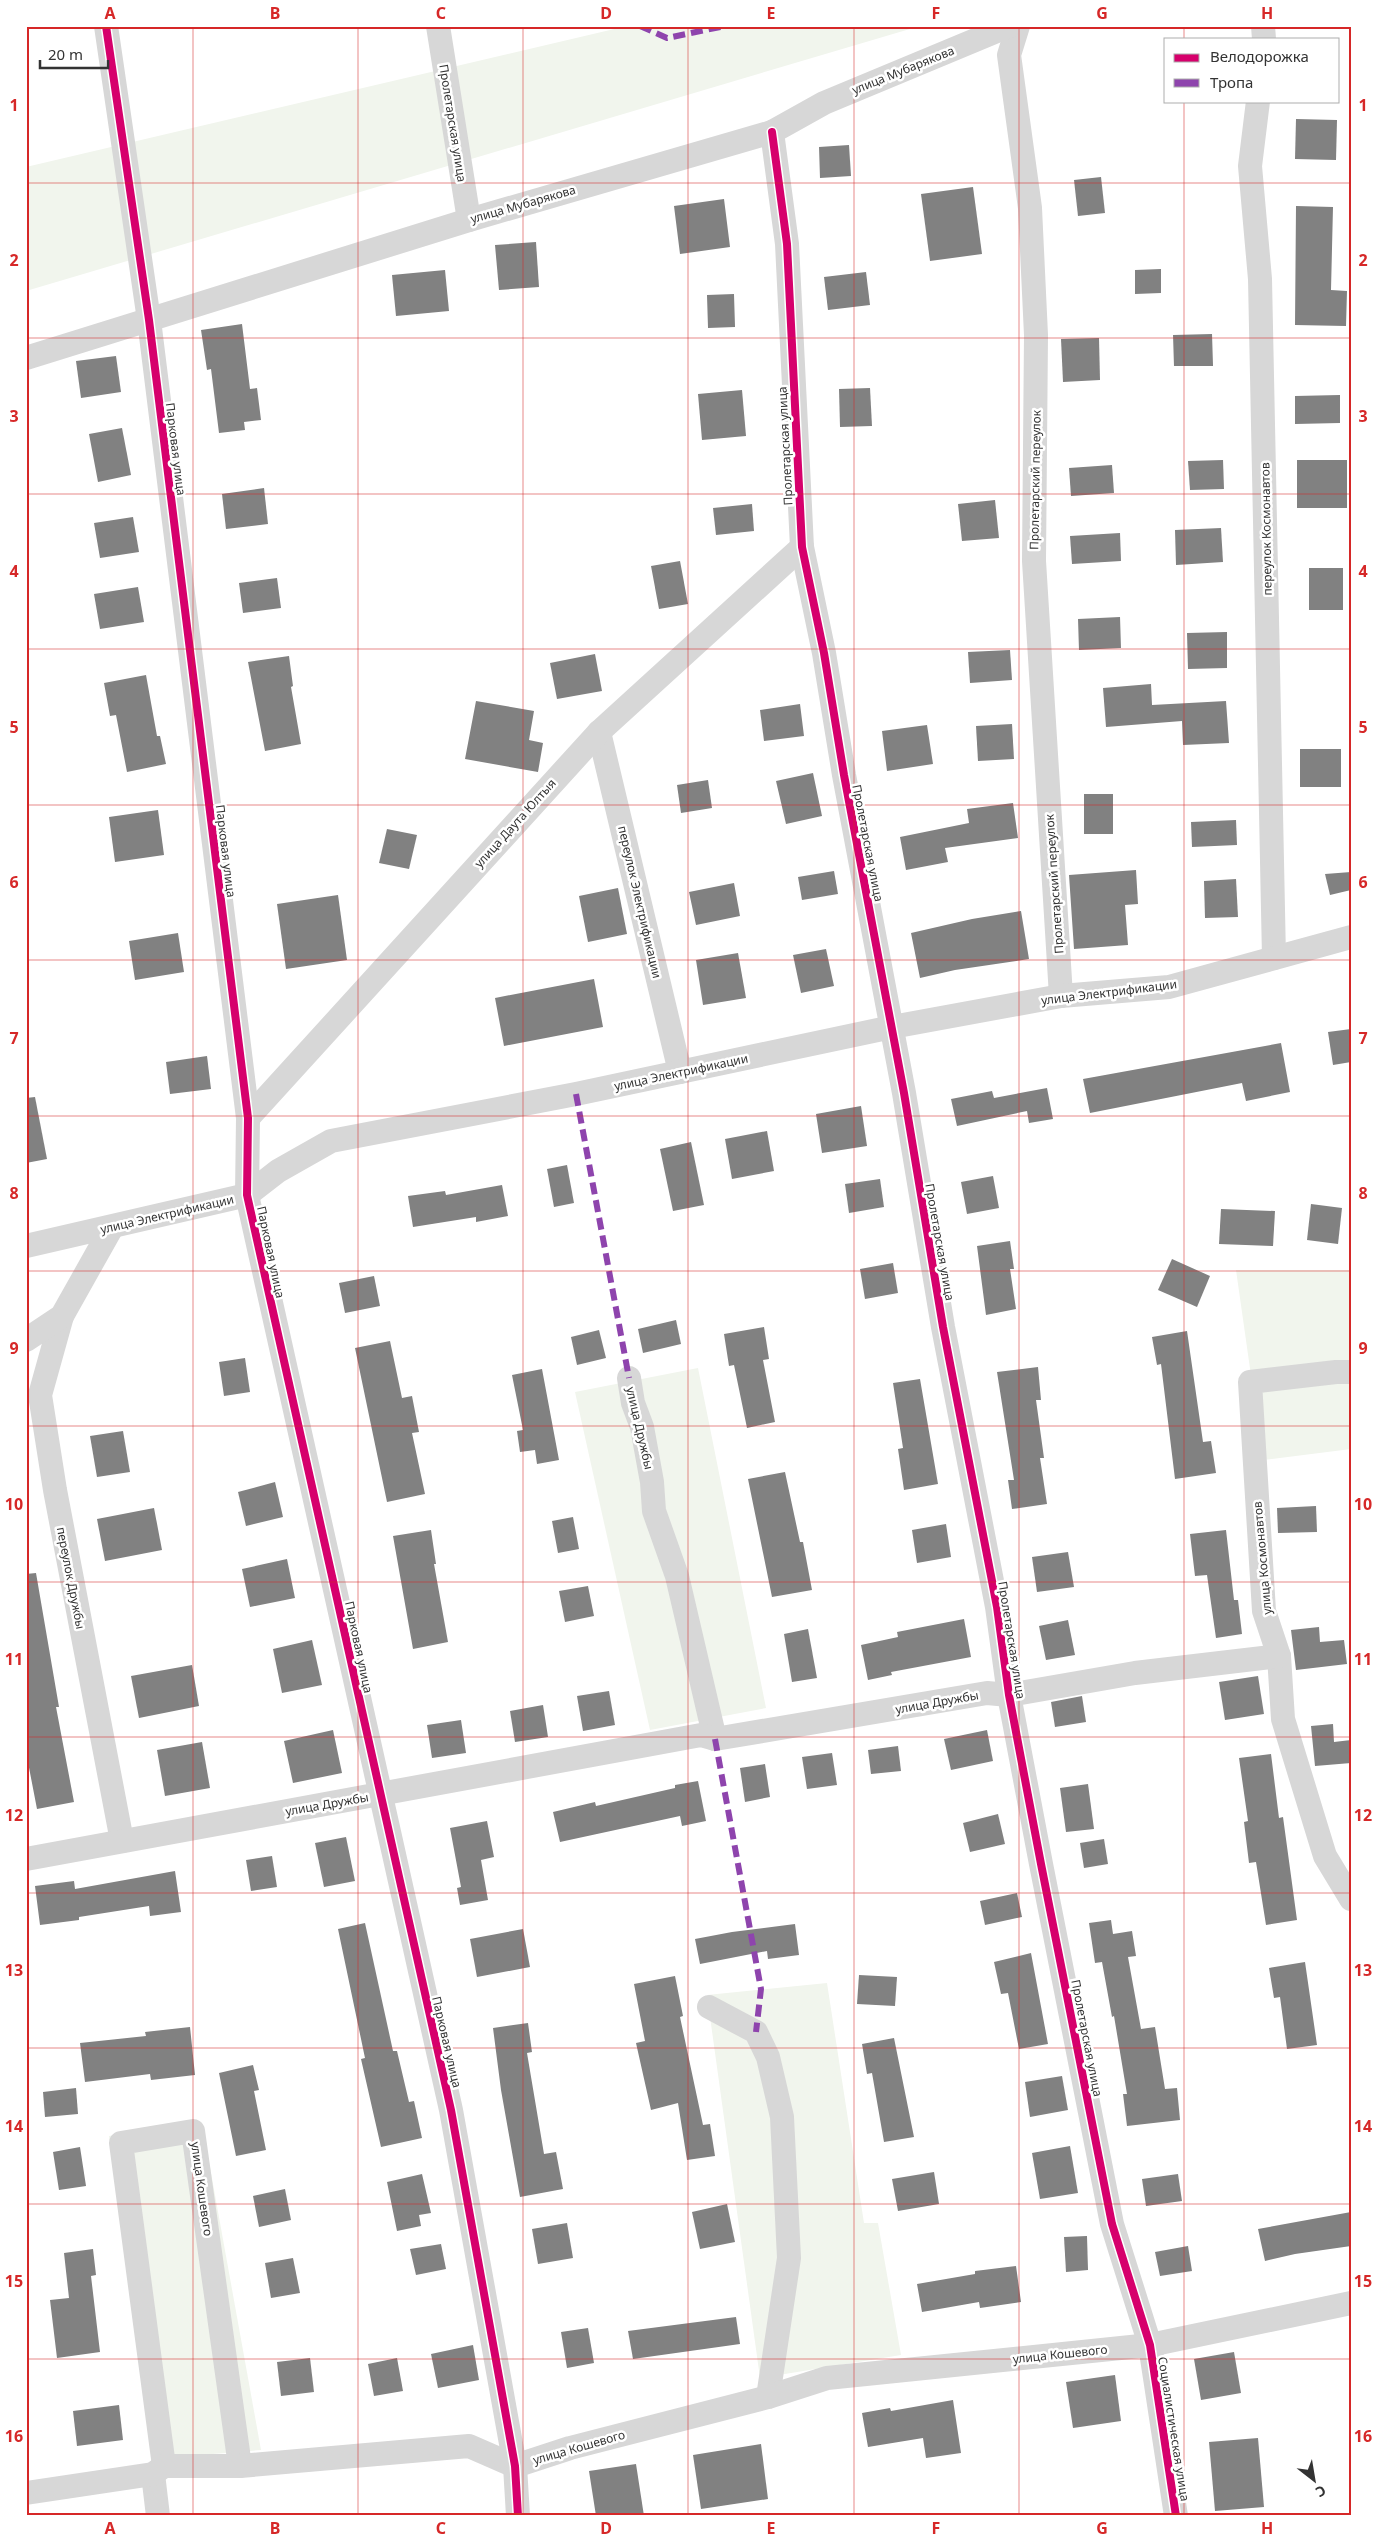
<svg xmlns="http://www.w3.org/2000/svg" width="1377" height="2542" font-family="'Noto Sans',sans-serif">
	<style>
		.green { fill: #f1f5ed }
		.building { fill: #818181 }
		.lines { fill: none; stroke-linecap: round; stroke-linejoin: round }
		.minor { stroke: #d7d7d7; stroke-width: 24 }
		.quiet { stroke: #8e44ad; stroke-width: 6; stroke-dasharray: 12 6; stroke-linecap: butt }
		.cycleway-casing { stroke: #fff; stroke-width: 11 }
		.cycleway { stroke: #d6006c; stroke-width: 8 }
		.grid { fill: none; stroke: #d62828; stroke-width: 1; stroke-opacity: 0.55 }
		.labels { text-anchor: middle; dominant-baseline: central; stroke-width: 5; stroke-linejoin: round; paint-order: stroke }
		.street-label { font-size: 12px; fill: #333; stroke: #fff }
		.neatline { fill: none; stroke: #d62828; stroke-width: 2 }
		.grid-label { font-size: 16px; text-anchor: middle; font-weight: bold; fill: #d62828 }
	</style>
	<rect width="100%" height="100%" fill="#fff"/>
	<g class="green">
		<path d="M627,26H920L26,291V167Z"/>
		<path d="M1236,1270H1351V1449L1263,1460Z"/>
		<path d="M698,1368L766,1708L650,1730L575,1392Z"/>
		<path d="M827,1983L864,2223H878L901,2355L760,2378L707,1995Z"/>
		<path d="M202,2123L261,2450L152,2459L109,2136Z"/>
	</g>
	<g class="building">
		<path d="M1296,119L1337,120L1336,160L1295,159Z"/>
		<path d="M849,145L851,176L820,178L819,147Z"/>
		<path d="M1101,177L1105,213L1078,216L1074,180Z"/>
		<path d="M973,187L982,254L930,261L921,194Z"/>
		<path d="M724,199L730,247L680,254L674,206Z"/>
		<path d="M1296,206L1333,207L1331,290L1347,291L1346,326L1295,325Z"/>
		<path d="M536,242L539,287L499,290L495,245Z"/>
		<path d="M1161,269V293L1135,294V270Z"/>
		<path d="M445,270L449,311L396,316L392,275Z"/>
		<path d="M866,272L870,305L828,310L824,277Z"/>
		<path d="M734,294L735,327L708,328L707,295Z"/>
		<path d="M242,324L250,389L257,388L261,420L244,422L245,430L219,433L211,369L207,370L201,330Z"/>
		<path d="M1212,334L1213,366H1174L1173,335Z"/>
		<path d="M1099,338L1100,380L1063,382L1061,339Z"/>
		<path d="M116,356L121,392L81,398L76,361Z"/>
		<path d="M870,388L872,426L840,427L839,389Z"/>
		<path d="M742,390L746,436L702,440L698,394Z"/>
		<path d="M1340,395V423L1295,424V396Z"/>
		<path d="M122,428L131,475L98,482L89,434Z"/>
		<path d="M1223,460L1224,489L1190,490L1188,461Z"/>
		<rect x="1297" y="460" width="50" height="48"/>
		<path d="M1112,465L1114,493L1071,496L1069,468Z"/>
		<path d="M264,488L268,524L226,529L222,494Z"/>
		<path d="M995,500L999,538L962,541L958,504Z"/>
		<path d="M752,504L754,531L716,535L713,508Z"/>
		<path d="M133,517L139,552L100,558L94,523Z"/>
		<path d="M1221,528L1223,562L1176,565L1175,530Z"/>
		<path d="M1120,533L1121,561L1072,564L1070,536Z"/>
		<path d="M680,561L688,604L659,609L651,566Z"/>
		<rect x="1309" y="568" width="34" height="42"/>
		<path d="M277,578L281,608L243,613L239,583Z"/>
		<path d="M138,587L144,622L100,629L94,594Z"/>
		<path d="M1120,617L1121,648L1079,650L1078,619Z"/>
		<path d="M1227,632V668L1188,669L1187,633Z"/>
		<path d="M1010,650L1012,680L970,683L968,652Z"/>
		<path d="M595,654L602,691L557,699L550,663Z"/>
		<path d="M289,656L293,686L291,687L301,744L265,751L248,662Z"/>
		<path d="M146,675L157,736H160L166,764L127,772L116,715L110,716L104,683Z"/>
		<path d="M1151,684L1152,705L1226,701L1229,743L1183,745L1182,721L1106,727L1103,688Z"/>
		<path d="M476,701L534,711L529,740L543,743L538,772L465,759Z"/>
		<path d="M800,704L804,736L764,741L760,710Z"/>
		<path d="M1012,724L1014,759L978,761L976,726Z"/>
		<path d="M927,725L933,764L887,771L882,731Z"/>
		<rect x="1300" y="749" width="41" height="38"/>
		<path d="M813,773L822,816L786,824L776,781Z"/>
		<path d="M708,780L712,808L681,813L677,785Z"/>
		<rect x="1084" y="794" width="29" height="40"/>
		<path d="M1013,803L1018,838L945,848L948,862L906,870L900,837L969,823L967,809Z"/>
		<path d="M158,810L164,855L115,862L109,817Z"/>
		<path d="M1236,820L1237,845L1192,847L1191,822Z"/>
		<path d="M387,829L417,835L409,869L379,863Z"/>
		<path d="M1136,870L1138,904L1125,905L1128,945L1074,949L1069,875Z"/>
		<path d="M834,871L838,894L802,900L798,877Z"/>
		<path d="M1351,872V890L1330,895L1325,874Z"/>
		<path d="M1236,879L1238,917L1205,918L1204,881Z"/>
		<path d="M734,883L740,916L696,925L689,892Z"/>
		<path d="M618,888L627,934L588,942L579,896Z"/>
		<path d="M338,895L347,960L286,969L277,904Z"/>
		<path d="M1021,911L1029,959L955,970L920,978L911,933L972,919Z"/>
		<path d="M178,933L184,972L135,980L129,941Z"/>
		<path d="M826,949L834,986L801,993L793,955Z"/>
		<path d="M738,953L746,998L703,1005L696,960Z"/>
		<path d="M594,979L603,1027L504,1046L495,998Z"/>
		<path d="M1351,1029V1062L1333,1065L1328,1032Z"/>
		<path d="M1281,1043L1290,1092L1246,1101L1242,1083L1090,1113L1083,1079Z"/>
		<path d="M207,1056L211,1089L170,1094L166,1062Z"/>
		<path d="M1047,1088L1053,1119L1029,1123L1027,1111L957,1126L951,1099L992,1091L994,1098Z"/>
		<path d="M35,1097L47,1159L26,1163V1098Z"/>
		<path d="M861,1106L867,1146L822,1153L816,1114Z"/>
		<path d="M767,1131L774,1171L732,1179L725,1139Z"/>
		<path d="M691,1142L704,1205L673,1211L660,1149Z"/>
		<path d="M567,1165L574,1203L554,1207L547,1169Z"/>
		<path d="M993,1176L999,1208L967,1214L961,1182Z"/>
		<path d="M880,1179L884,1207L849,1213L845,1184Z"/>
		<path d="M502,1185L508,1216L476,1222V1217L413,1227L408,1196L445,1191L446,1195Z"/>
		<path d="M1311,1204L1342,1208L1338,1244L1307,1240Z"/>
		<path d="M1221,1209L1275,1211L1273,1246L1219,1244Z"/>
		<path d="M1010,1241L1014,1269H1010L1016,1309L986,1315L977,1246Z"/>
		<path d="M1172,1259L1210,1276L1197,1307L1158,1290Z"/>
		<path d="M893,1263L898,1293L865,1299L860,1269Z"/>
		<path d="M374,1276L380,1306L345,1313L339,1283Z"/>
		<path d="M676,1320L681,1344L643,1353L638,1329Z"/>
		<path d="M764,1327L769,1359L763,1360L775,1422L747,1428L734,1365L729,1366L724,1334Z"/>
		<path d="M599,1330L606,1358L577,1365L571,1337Z"/>
		<path d="M1187,1331L1203,1442L1211,1441L1216,1473L1175,1479L1161,1364L1157,1365L1152,1337Z"/>
		<path d="M390,1341L402,1398L412,1396L419,1432L412,1433L425,1494L387,1502L355,1348Z"/>
		<path d="M245,1358L250,1392L224,1396L219,1362Z"/>
		<path d="M1038,1367L1041,1400H1036L1044,1458H1040L1047,1504L1012,1509L1008,1480H1014L997,1372Z"/>
		<path d="M542,1369L559,1460L537,1464L535,1450L520,1452L517,1431L523,1430L512,1375Z"/>
		<path d="M920,1379L938,1484L904,1490L898,1449L903,1448L893,1383Z"/>
		<path d="M123,1431L130,1472L97,1477L90,1436Z"/>
		<path d="M785,1472L800,1542H803L812,1590L772,1597L748,1479Z"/>
		<path d="M275,1482L283,1517L246,1526L238,1492Z"/>
		<path d="M1316,1506L1317,1532L1278,1533L1277,1508Z"/>
		<path d="M154,1508L162,1550L105,1561L97,1519Z"/>
		<path d="M573,1517L579,1549L558,1553L552,1521Z"/>
		<path d="M946,1524L951,1557L917,1563L912,1530Z"/>
		<path d="M431,1530L436,1564H434L448,1642L413,1649L393,1536Z"/>
		<path d="M1226,1530L1234,1600H1238L1242,1634L1216,1638L1207,1575L1195,1576L1190,1534Z"/>
		<path d="M1068,1552L1074,1587L1037,1592L1032,1557Z"/>
		<path d="M287,1559L295,1598L250,1607L242,1569Z"/>
		<path d="M36,1573L59,1707H56L74,1802L37,1809L26,1752V1574Z"/>
		<path d="M588,1586L594,1616L565,1622L559,1591Z"/>
		<path d="M964,1619L971,1657L891,1672L892,1675L868,1680L861,1645L898,1637L897,1632Z"/>
		<path d="M1068,1620L1075,1655L1046,1660L1039,1626Z"/>
		<path d="M1319,1627L1320,1642L1344,1640L1347,1664L1296,1670L1291,1630Z"/>
		<path d="M808,1629L817,1678L792,1682L784,1634Z"/>
		<path d="M312,1640L322,1685L282,1693L273,1649Z"/>
		<path d="M192,1665L199,1706L139,1718L131,1676Z"/>
		<path d="M1258,1676L1264,1714L1225,1720L1219,1682Z"/>
		<path d="M609,1691L615,1725L583,1731L577,1696Z"/>
		<path d="M1082,1696L1086,1722L1055,1727L1051,1702Z"/>
		<path d="M543,1705L548,1737L515,1742L510,1711Z"/>
		<path d="M461,1720L466,1753L432,1758L427,1725Z"/>
		<path d="M1333,1724L1334,1742L1351,1740V1763L1315,1766L1311,1726Z"/>
		<path d="M333,1730L342,1773L293,1783L284,1741Z"/>
		<path d="M987,1730L993,1761L951,1770L944,1739Z"/>
		<path d="M202,1742L210,1788L165,1796L157,1750Z"/>
		<path d="M898,1746L901,1771L871,1774L868,1750Z"/>
		<path d="M832,1753L837,1785L807,1789L802,1757Z"/>
		<path d="M1271,1754L1279,1818L1283,1817L1297,1920L1266,1925L1256,1862L1249,1863L1244,1822L1248,1821L1239,1758Z"/>
		<path d="M765,1764L770,1797L745,1802L740,1768Z"/>
		<path d="M698,1781L706,1821L682,1826L680,1816L560,1842L553,1812L595,1802L596,1806L675,1788V1785Z"/>
		<path d="M1088,1784L1094,1829L1066,1832L1060,1788Z"/>
		<path d="M998,1814L1005,1844L970,1852L963,1823Z"/>
		<path d="M487,1821L494,1857L481,1860L488,1900L460,1905L457,1888L461,1887L450,1828Z"/>
		<path d="M346,1837L355,1881L324,1887L315,1843Z"/>
		<path d="M1104,1839L1108,1864L1084,1868L1080,1843Z"/>
		<path d="M272,1856L277,1887L251,1891L246,1860Z"/>
		<path d="M175,1871L181,1912L150,1916L149,1906L79,1917V1920L40,1925L35,1886L74,1881L75,1889Z"/>
		<path d="M1017,1893L1022,1917L985,1925L980,1901Z"/>
		<path d="M1111,1920L1113,1934L1132,1931L1136,1956L1128,1957L1141,2029L1155,2027L1165,2089L1177,2088L1180,2120L1127,2126L1123,2094H1127L1114,2016L1112,2017L1102,1962L1095,1963L1089,1923Z"/>
		<path d="M365,1923L393,2051H397L409,2102L414,2101L422,2138L381,2147L361,2059L365,2058L338,1929Z"/>
		<path d="M795,1924L799,1955L768,1959L767,1951L700,1964L695,1939L732,1932Z"/>
		<path d="M523,1929L530,1967L477,1977L470,1939Z"/>
		<path d="M1031,1953L1048,2044L1019,2049L1008,1993L1001,1994L994,1962Z"/>
		<path d="M1305,1962L1317,2045L1287,2049L1280,1997L1274,1998L1269,1968Z"/>
		<path d="M859,1975L897,1977L895,2006L857,2004Z"/>
		<path d="M675,1976L683,2016L680,2017L703,2125L710,2124L715,2156L687,2160L678,2103L651,2110L636,2043L645,2041L634,1984Z"/>
		<path d="M528,2023L532,2052L527,2053L544,2154L556,2152L563,2189L520,2197L501,2090L493,2028Z"/>
		<path d="M190,2027L195,2075L151,2080L150,2074L85,2082L80,2043L146,2036L145,2032Z"/>
		<path d="M894,2038L914,2137L884,2142L872,2073L867,2074L862,2044Z"/>
		<path d="M253,2065L259,2090L254,2091L266,2150L236,2156L219,2073Z"/>
		<path d="M1062,2076L1068,2110L1030,2117L1025,2082Z"/>
		<path d="M76,2088L78,2114L45,2117L43,2092Z"/>
		<path d="M1070,2146L1078,2193L1040,2199L1032,2153Z"/>
		<path d="M80,2147L86,2186L59,2190L53,2152Z"/>
		<path d="M934,2172L939,2204L898,2211L892,2179Z"/>
		<path d="M422,2174L431,2213L419,2215L421,2226L397,2231L387,2182Z"/>
		<path d="M1178,2174L1182,2201L1146,2206L1142,2179Z"/>
		<path d="M285,2189L291,2220L259,2227L253,2196Z"/>
		<path d="M727,2204L735,2242L700,2249L692,2212Z"/>
		<path d="M1351,2212V2246L1295,2254L1265,2261L1258,2229Z"/>
		<path d="M567,2223L573,2258L538,2264L532,2229Z"/>
		<path d="M1087,2236L1088,2270L1066,2272L1064,2237Z"/>
		<path d="M441,2244L446,2269L416,2275L410,2249Z"/>
		<path d="M1188,2246L1192,2271L1160,2276L1155,2252Z"/>
		<path d="M93,2249L96,2275L91,2276L100,2352L57,2358L50,2300L69,2298L64,2253Z"/>
		<path d="M293,2258L300,2293L271,2298L265,2263Z"/>
		<path d="M1016,2266L1021,2302L980,2308L979,2302L922,2312L917,2284L975,2274V2271Z"/>
		<path d="M736,2317L740,2344L633,2359L628,2331Z"/>
		<path d="M588,2328L594,2363L567,2368L561,2332Z"/>
		<path d="M473,2345L479,2380L438,2388L431,2354Z"/>
		<path d="M1234,2352L1241,2393L1201,2400L1194,2359Z"/>
		<path d="M310,2358L314,2392L281,2396L277,2362Z"/>
		<path d="M397,2358L403,2391L374,2396L368,2364Z"/>
		<path d="M1115,2375L1121,2421L1073,2428L1066,2382Z"/>
		<path d="M953,2400L961,2453L926,2458L923,2438L868,2447L862,2413L890,2408L891,2411Z"/>
		<path d="M119,2405L123,2440L77,2446L73,2411Z"/>
		<path d="M1258,2438L1264,2507L1215,2511L1209,2442Z"/>
		<path d="M761,2444L768,2499L701,2509L693,2455Z"/>
		<path d="M636,2464L644,2516H596L589,2471Z"/>
	</g>
	<g class="lines">
		<g class="minor">
			<path d="M106,26L149,320L248,1118L247,1195L451,2110L515,2466L518,2516"/>
			<path d="M438,26L469,220"/>
			<path d="M1018,26L1009,55L1030,208L1036,335L1034,561L1061,996"/>
			<path d="M1263,26L1264,39"/>
			<path d="M1258,101L1250,166L1260,279L1274,958"/>
			<path d="M772,132L787,244L802,547L824,653L844,775L904,1093L943,1327L997,1607L1009,1695L1041,1864L1112,2224L1150,2345L1176,2516"/>
			<path d="M26,358L469,220L772,132L824,103L1009,26"/>
			<path d="M599,732L680,1072"/>
			<path d="M248,1118L599,732L802,547"/>
			<path d="M26,1246L247,1195L278,1171L331,1141L576,1094L892,1027L1061,996L1169,987L1351,937"/>
			<path d="M62,1316L40,1395L55,1490L122,1841"/>
			<path d="M26,1340L62,1316L112,1227"/>
			<path d="M1351,1372H1336L1250,1382L1264,1611L1279,1656L1283,1719L1325,1856L1351,1899"/>
			<path d="M629,1378L633,1403L642,1427L652,1482L654,1511L677,1576L715,1739"/>
			<path d="M26,1859L701,1735L715,1739L987,1693L1009,1695L1135,1673L1279,1656"/>
			<path d="M709,2007L756,2032L768,2057L782,2117L789,2258L768,2397"/>
			<path d="M164,2466L121,2143L193,2131L240,2466"/>
			<path d="M153,2474L158,2516"/>
			<path d="M26,2493L153,2474L164,2466H240L469,2446L515,2466L570,2448L768,2397L827,2378L1150,2345L1351,2303"/>
		</g>
		<g class="quiet">
			<path d="M640,26L667,38L725,26"/>
			<path d="M576,1094L629,1378"/>
			<path d="M715,1739L761,1989L756,2032"/>
		</g>
		<defs>
			<g id="cycleway">
				<path d="M106,26L149,320L248,1118L247,1195L451,2110L515,2466L518,2516"/>
				<path d="M772,132L787,244L802,547L824,653L844,775L904,1093L943,1327L997,1607L1009,1695L1041,1864L1112,2224L1150,2345L1176,2516"/>
			</g>
		</defs>
		<use href="#cycleway" class="cycleway-casing"/>
		<use href="#cycleway" class="cycleway"/>
	</g>
	<path class="grid" d="M193,26V2516M358,26V2516M523,26V2516M688,26V2516M854,26V2516M1019,26V2516M1184,26V39M1184,101V2516M26,183H1351M26,338H1351M26,494H1351M26,649H1351M26,805H1351M26,960H1351M26,1116H1351M26,1271H1351M26,1426H1351M26,1582H1351M26,1737H1351M26,1893H1351M26,2048H1351M26,2204H1351M26,2359H1351"/>
	<g class="labels">
		<g class="street-label">
			<text transform="translate(903 70) rotate(-22)">улица Мубарякова</text>
			<text transform="translate(453 123) rotate(81)">Пролетарская улица</text>
			<text transform="translate(523 204) rotate(-16)">улица Мубарякова</text>
			<text transform="translate(785 446) rotate(-93)">Пролетарская улица</text>
			<text transform="translate(176 449) rotate(83)">Парковая улица</text>
			<text transform="translate(1035 480) rotate(-89)">Пролетарский переулок</text>
			<text transform="translate(1266 529) rotate(-91)">переулок Космонавтов</text>
			<text transform="translate(515 823) rotate(-48)">улица Даута Юлтыя</text>
			<text transform="translate(868 843) rotate(79)">Пролетарская улица</text>
			<text transform="translate(226 851) rotate(83)">Парковая улица</text>
			<text transform="translate(1054 884) rotate(-94)">Пролетарский переулок</text>
			<text transform="translate(640 902) rotate(77)">переулок Электрификации</text>
			<text transform="translate(1109 992) rotate(-7)">улица Электрификации</text>
			<text transform="translate(681 1072) rotate(-12)">улица Электрификации</text>
			<text transform="translate(167 1214) rotate(-13)">улица Электрификации</text>
			<text transform="translate(940 1242) rotate(80)">Пролетарская улица</text>
			<text transform="translate(271 1252) rotate(78)">Парковая улица</text>
			<text transform="translate(640 1428) rotate(77)">улица Дружбы</text>
			<text transform="translate(1262 1558) rotate(-95)">улица Космонавтов</text>
			<text transform="translate(71 1578) rotate(79)">переулок Дружбы</text>
			<text transform="translate(1012 1640) rotate(81)">Пролетарская улица</text>
			<text transform="translate(359 1647) rotate(78)">Парковая улица</text>
			<text transform="translate(937 1702) rotate(-10)">улица Дружбы</text>
			<text transform="translate(327 1804) rotate(-10)">улица Дружбы</text>
			<text transform="translate(1087 2038) rotate(79)">Пролетарская улица</text>
			<text transform="translate(447 2042) rotate(77)">Парковая улица</text>
			<text transform="translate(202 2189) rotate(82)">улица Кошевого</text>
			<text transform="translate(1060 2354) rotate(-6)">улица Кошевого</text>
			<text transform="translate(1174 2429) rotate(81)">Социалистическая улица</text>
			<text transform="translate(579 2447) rotate(-16)">улица Кошевого</text>
		</g>
	</g>
	<rect width="1377" height="2542" fill="none" stroke="#ffffff" stroke-width="55"/>
	<rect x="1164" y="38" width="175" height="65" fill="#ffffff" stroke="#adadad"/>
	<rect x="1174" y="54" width="25" height="8" fill="#d6006c" stroke="#adadad"/>
	<text x="1210" y="62" font-size="15" fill="#333333">Велодорожка</text>
	<rect x="1174" y="79" width="25" height="8" fill="#8e44ad" stroke="#adadad"/>
	<text x="1210" y="88" font-size="15" fill="#333333">Тропа</text>
	<g transform="translate(1314 2480) rotate(149)" stroke="#ffffff" stroke-width="4" paint-order="stroke">
	<path d="M0-4L9 19L0 12L-9 19Z" fill="#333333"/>
	<text y="-8" font-size="14" font-weight="bold" text-anchor="middle" fill="#333333">С</text>
	</g>
	<path d="M40 60v8h68v-8" fill="none" stroke="#333333" stroke-width="2.5"/>
	<text x="48" y="60" font-size="15" fill="#333333" stroke="#ffffff" stroke-width="4" paint-order="stroke">20 m</text>
	<rect x="28" y="28" width="1322" height="2486" class="neatline"/>
	<g class="grid-label">
		<text x="110" y="19">A</text>
		<text x="275" y="19">B</text>
		<text x="441" y="19">C</text>
		<text x="606" y="19">D</text>
		<text x="771" y="19">E</text>
		<text x="936" y="19">F</text>
		<text x="1102" y="19">G</text>
		<text x="1267" y="19">H</text>
		<text x="14" y="111">1</text>
		<text x="1363" y="111">1</text>
		<text x="14" y="266">2</text>
		<text x="1363" y="266">2</text>
		<text x="14" y="422">3</text>
		<text x="1363" y="422">3</text>
		<text x="14" y="577">4</text>
		<text x="1363" y="577">4</text>
		<text x="14" y="733">5</text>
		<text x="1363" y="733">5</text>
		<text x="14" y="888">6</text>
		<text x="1363" y="888">6</text>
		<text x="14" y="1044">7</text>
		<text x="1363" y="1044">7</text>
		<text x="14" y="1199">8</text>
		<text x="1363" y="1199">8</text>
		<text x="14" y="1354">9</text>
		<text x="1363" y="1354">9</text>
		<text x="14" y="1510">10</text>
		<text x="1363" y="1510">10</text>
		<text x="14" y="1665">11</text>
		<text x="1363" y="1665">11</text>
		<text x="14" y="1821">12</text>
		<text x="1363" y="1821">12</text>
		<text x="14" y="1976">13</text>
		<text x="1363" y="1976">13</text>
		<text x="14" y="2132">14</text>
		<text x="1363" y="2132">14</text>
		<text x="14" y="2287">15</text>
		<text x="1363" y="2287">15</text>
		<text x="14" y="2442">16</text>
		<text x="1363" y="2442">16</text>
		<text x="110" y="2534">A</text>
		<text x="275" y="2534">B</text>
		<text x="441" y="2534">C</text>
		<text x="606" y="2534">D</text>
		<text x="771" y="2534">E</text>
		<text x="936" y="2534">F</text>
		<text x="1102" y="2534">G</text>
		<text x="1267" y="2534">H</text>
	</g>
</svg>
